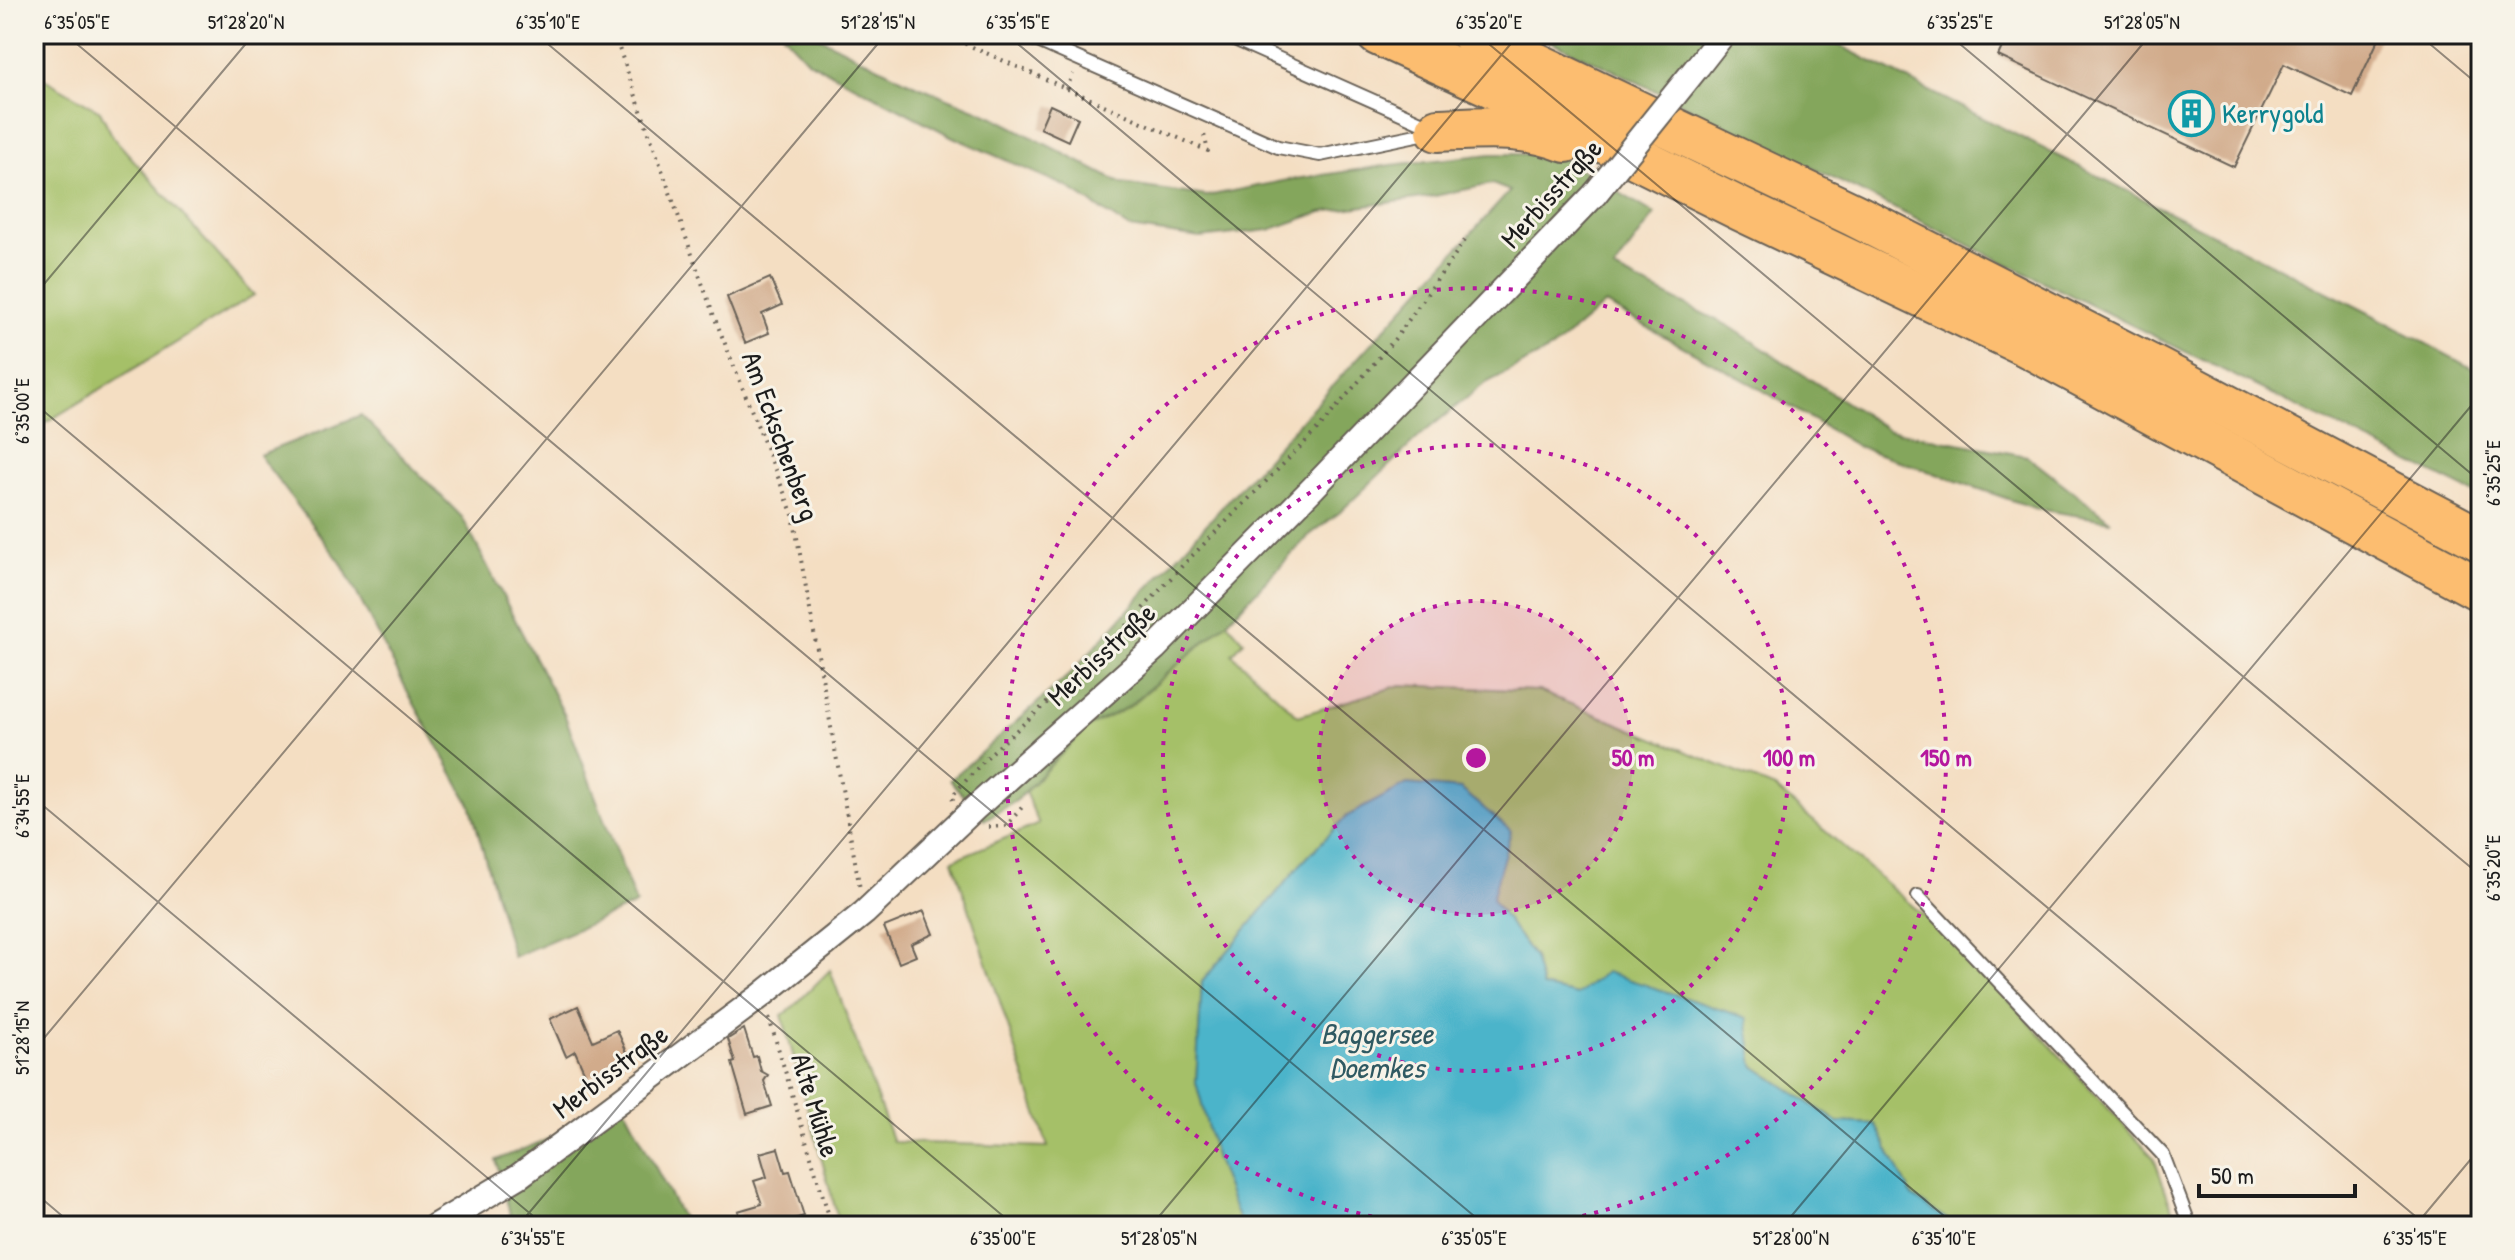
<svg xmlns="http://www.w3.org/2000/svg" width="2515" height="1260" font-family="'Patrick Hand',sans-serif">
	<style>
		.green { fill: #a5c067; stroke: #606e42; stroke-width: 2 }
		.forest { fill: #84a65c; stroke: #50613c; stroke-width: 2 }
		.water { fill: #4cb4ca; stroke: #346873; stroke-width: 2 }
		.building { fill: #d1ab8b }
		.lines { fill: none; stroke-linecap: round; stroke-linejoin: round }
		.service-casing { stroke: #686056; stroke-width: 16 }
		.minor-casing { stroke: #686056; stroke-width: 28 }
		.motorway-casing { stroke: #686056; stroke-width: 46 }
		.path { stroke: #686056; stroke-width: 4; stroke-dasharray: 2 6; stroke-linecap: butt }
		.service { stroke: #fff; stroke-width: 12 }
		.minor { stroke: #fff; stroke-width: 24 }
		.motorway { stroke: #fcbd6f; stroke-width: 42 }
		.minor-bridge-casing { stroke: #686056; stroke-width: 28; stroke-linecap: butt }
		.minor-bridge { stroke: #fff; stroke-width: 24 }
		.ticks { fill: none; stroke: #1c1c1c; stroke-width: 2; stroke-opacity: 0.45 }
		.ring { fill: none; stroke: #b5179e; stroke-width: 4; stroke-dasharray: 4 8 }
		.labels { text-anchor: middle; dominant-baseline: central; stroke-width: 6; stroke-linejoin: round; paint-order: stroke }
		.culture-label { font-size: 28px; fill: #0d838f; stroke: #f7f3e8; text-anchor: start }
		.street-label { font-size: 28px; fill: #1c1c1c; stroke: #f7f3e8 }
		.water-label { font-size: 30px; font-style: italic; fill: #2f5962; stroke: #f7f3e8 }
		.centre { fill: #b5179e; stroke: #f7f3e8; stroke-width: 4 }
		.ring-label { font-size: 24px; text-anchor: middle; font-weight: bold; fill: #b5179e; stroke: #f7f3e8; stroke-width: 6; stroke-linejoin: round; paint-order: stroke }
		.neatline { fill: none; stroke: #1c1c1c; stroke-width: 3 }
		.ticks-label { font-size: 20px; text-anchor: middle; fill: #1c1c1c }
	</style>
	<rect width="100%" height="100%" fill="#f7f3e8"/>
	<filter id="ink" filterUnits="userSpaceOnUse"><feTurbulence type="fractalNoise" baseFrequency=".0125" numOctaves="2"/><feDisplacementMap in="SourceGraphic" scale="16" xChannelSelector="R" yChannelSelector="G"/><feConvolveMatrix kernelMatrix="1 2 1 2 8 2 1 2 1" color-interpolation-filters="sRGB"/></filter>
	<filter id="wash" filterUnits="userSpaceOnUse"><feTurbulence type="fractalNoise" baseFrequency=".006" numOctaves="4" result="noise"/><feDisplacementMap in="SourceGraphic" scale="32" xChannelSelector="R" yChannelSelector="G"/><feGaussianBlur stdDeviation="1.8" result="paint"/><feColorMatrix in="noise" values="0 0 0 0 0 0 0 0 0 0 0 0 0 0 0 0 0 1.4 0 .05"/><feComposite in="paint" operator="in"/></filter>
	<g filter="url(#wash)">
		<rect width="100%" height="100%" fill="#f4dec2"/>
		<g class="green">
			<path d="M34,73L100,111L113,137L254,295L34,430Z"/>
			<path d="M1227,622L1244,641L1232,654L1298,716L1401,685L1539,691L1775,788L1957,944L2154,1158L2178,1226H1957L1912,1196L1875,1124L1838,1122L1754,1066L1577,995L1542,987L1534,957L1492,899L1510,831L1347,816L1300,865L1202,982L1196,1082L1216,1159L1241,1226H840L782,1015L789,1011L830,970L893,1142L1048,1147L953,860L1039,824L1025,792L1087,727L1129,707Z"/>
		</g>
		<g class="forest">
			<path d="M783,34H813L911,83L992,116L1122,184L1207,196L1288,180L1391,165L1491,154H1555L1655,214L1614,270L1729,326L1888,430L2027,456L2111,521L2037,509L1859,447L1750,383L1605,304L1552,349L1484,384L1422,434L1339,513L1311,534L1227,622L1128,707L1087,727L1016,801L984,820L950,780L1070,674L1510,191L1492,184L1430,197L1322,212L1269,230L1200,238L1129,228L1067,187L953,137L808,61Z"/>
			<path d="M1535,34H1817L2369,313L2481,373V497L1617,72Z"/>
			<path d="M361,415L462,517L565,716L636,904L513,957L470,804L412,700L341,563L259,455Z"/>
			<path d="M625,1108L686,1226H513L496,1160Z"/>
		</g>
		<path class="water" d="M1407,784L1461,789L1511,831L1492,899L1534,958L1542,987L1577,995L1606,972L1747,1018L1754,1066L1838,1122L1875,1124L1912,1196L1957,1226H1241L1216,1159L1196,1082L1202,982L1300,865L1347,816Z"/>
		<g id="blocks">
			<g class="building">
				<path d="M2008,34H2381L2352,96L2284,64L2234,167L1998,56Z"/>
				<path d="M1050,105L1078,118L1068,141L1040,128Z"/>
				<path d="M770,278L782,305L762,314L769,333L745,343L727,297Z"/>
				<path d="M924,911L933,934L911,944L916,956L899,963L884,927Z"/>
				<path d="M578,1006L593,1041L617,1030L630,1059L587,1078L575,1051L566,1056L550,1019Z"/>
				<path d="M744,1029L753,1057L757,1056L761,1071L768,1075L764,1081L772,1106L747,1114L732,1063L735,1062L728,1039Z"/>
				<path d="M778,1148L785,1172L790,1171L804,1216L771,1226H743L738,1211L762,1204L754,1181L767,1177L760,1153Z"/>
			</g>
		</g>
	</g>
	<g filter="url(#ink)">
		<use href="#blocks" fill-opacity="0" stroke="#686056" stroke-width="2"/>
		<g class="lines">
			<defs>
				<g id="service">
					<path d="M1022,34L1278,147L1320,155L1431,132"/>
					<path d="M1223,34L1432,127"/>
					<path d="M1918,896L2163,1155L2190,1226"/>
				</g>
				<g id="minor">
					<path d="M1698,66L1723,34"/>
					<path d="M435,1226L519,1176L762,995L864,913L975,808L1155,648L1313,488L1595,194"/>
				</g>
				<g id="motorway">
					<path d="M1378,34L1492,86L1742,210L2026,345L2481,590"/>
					<path d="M1473,34L1854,215L2160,371L2481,540"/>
					<path d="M1438,130C1483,128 1523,124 1566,141"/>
				</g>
			</defs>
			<use href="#service" class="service-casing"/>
			<use href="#minor" class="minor-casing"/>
			<use href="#motorway" class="motorway-casing"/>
			<g class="path">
				<path d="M614,34L712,311L793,515L860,889"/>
				<path d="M943,34L1208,151L1203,130"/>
				<path d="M1066,89L1073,74"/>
				<path d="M953,800L952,796L990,754L1101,654L1181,567L1320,427L1398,335L1466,239"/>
				<path d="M988,827L1006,826L1024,805"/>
				<path d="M769,1018L832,1226"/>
			</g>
			<use href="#service" class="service"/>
			<use href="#minor" class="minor"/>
			<use href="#motorway" class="motorway"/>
			<defs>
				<path id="minor-bridge" d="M1595,194L1698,66"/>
			</defs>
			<use href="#minor-bridge" class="minor-bridge-casing"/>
			<use href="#minor-bridge" class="minor-bridge"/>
		</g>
	</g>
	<path class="ticks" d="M65,34L1486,1226M536,34L1956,1226M1006,34L2427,1226M1477,34L2481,876M1948,34L2481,482M2418,34L2481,87M34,296L254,34M34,403L1015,1226M34,798L545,1226M34,1050L886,34M34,1192L74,1226M518,1226L1519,34M1151,1226L2151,34M1783,1226L2481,394M2415,1226L2481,1147"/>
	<circle cx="1476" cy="758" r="157" fill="#b5179e" fill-opacity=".12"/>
	<g class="ring">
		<circle cx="1476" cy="758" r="157"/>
		<circle cx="1476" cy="758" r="313"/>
		<path d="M1431 1226A470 470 0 1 1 1521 1226"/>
	</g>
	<defs>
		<symbol id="building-ring" viewBox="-11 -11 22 22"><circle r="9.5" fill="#f7f3e8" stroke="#0f9aa8" stroke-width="1.5"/><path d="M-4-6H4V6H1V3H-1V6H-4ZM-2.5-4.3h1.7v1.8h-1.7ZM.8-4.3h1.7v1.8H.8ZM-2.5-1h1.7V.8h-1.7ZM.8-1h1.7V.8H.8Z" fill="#0f9aa8"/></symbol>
	</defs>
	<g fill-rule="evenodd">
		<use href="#building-ring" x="2166" y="88" width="51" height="51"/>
	</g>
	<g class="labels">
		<g class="culture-label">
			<text x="2222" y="113">Kerrygold</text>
		</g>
		<g class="street-label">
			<text transform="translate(1551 193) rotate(-48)">Merbisstraße</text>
			<text transform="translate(781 436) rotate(70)">Am Eckschenberg</text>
			<text transform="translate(1101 654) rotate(-43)">Merbisstraße</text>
			<text transform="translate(610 1071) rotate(-37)">Merbisstraße</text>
			<text transform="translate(816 1105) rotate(73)">Alte Mühle</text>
		</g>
		<g class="water-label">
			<text x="1377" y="1033">Baggersee<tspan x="1377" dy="34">Doemkes</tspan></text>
		</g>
	</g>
	<circle cx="1476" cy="758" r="12" class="centre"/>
	<g class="ring-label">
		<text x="1633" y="766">50 m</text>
		<text x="1789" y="766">100 m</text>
		<text x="1946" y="766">150 m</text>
	</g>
	<rect width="2515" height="1260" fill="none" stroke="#f7f3e8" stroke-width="88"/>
	<path d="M2199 1184v12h156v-12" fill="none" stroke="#1c1c1c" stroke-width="4"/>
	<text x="2211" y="1184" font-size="24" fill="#1c1c1c" stroke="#f7f3e8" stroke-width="6" paint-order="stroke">50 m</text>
	<rect x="44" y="44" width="2427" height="1172" class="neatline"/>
	<g class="ticks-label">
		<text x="77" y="29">6°35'05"E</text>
		<text x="246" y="29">51°28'20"N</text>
		<text x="548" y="29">6°35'10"E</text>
		<text x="878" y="29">51°28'15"N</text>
		<text x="1018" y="29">6°35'15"E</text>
		<text x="1489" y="29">6°35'20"E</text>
		<text x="1960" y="29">6°35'25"E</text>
		<text x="2142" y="29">51°28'05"N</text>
		<text transform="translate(22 411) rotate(-90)" y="7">6°35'00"E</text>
		<text transform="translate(2493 473) rotate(-90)" y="7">6°35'25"E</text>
		<text transform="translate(22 806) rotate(-90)" y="7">6°34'55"E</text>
		<text transform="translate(2493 868) rotate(-90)" y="7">6°35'20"E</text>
		<text transform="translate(22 1038) rotate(-90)" y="7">51°28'15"N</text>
		<text x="533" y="1245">6°34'55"E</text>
		<text x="1003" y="1245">6°35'00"E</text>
		<text x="1159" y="1245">51°28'05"N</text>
		<text x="1474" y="1245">6°35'05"E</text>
		<text x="1791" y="1245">51°28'00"N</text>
		<text x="1944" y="1245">6°35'10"E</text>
		<text x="2415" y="1245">6°35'15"E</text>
	</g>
</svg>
